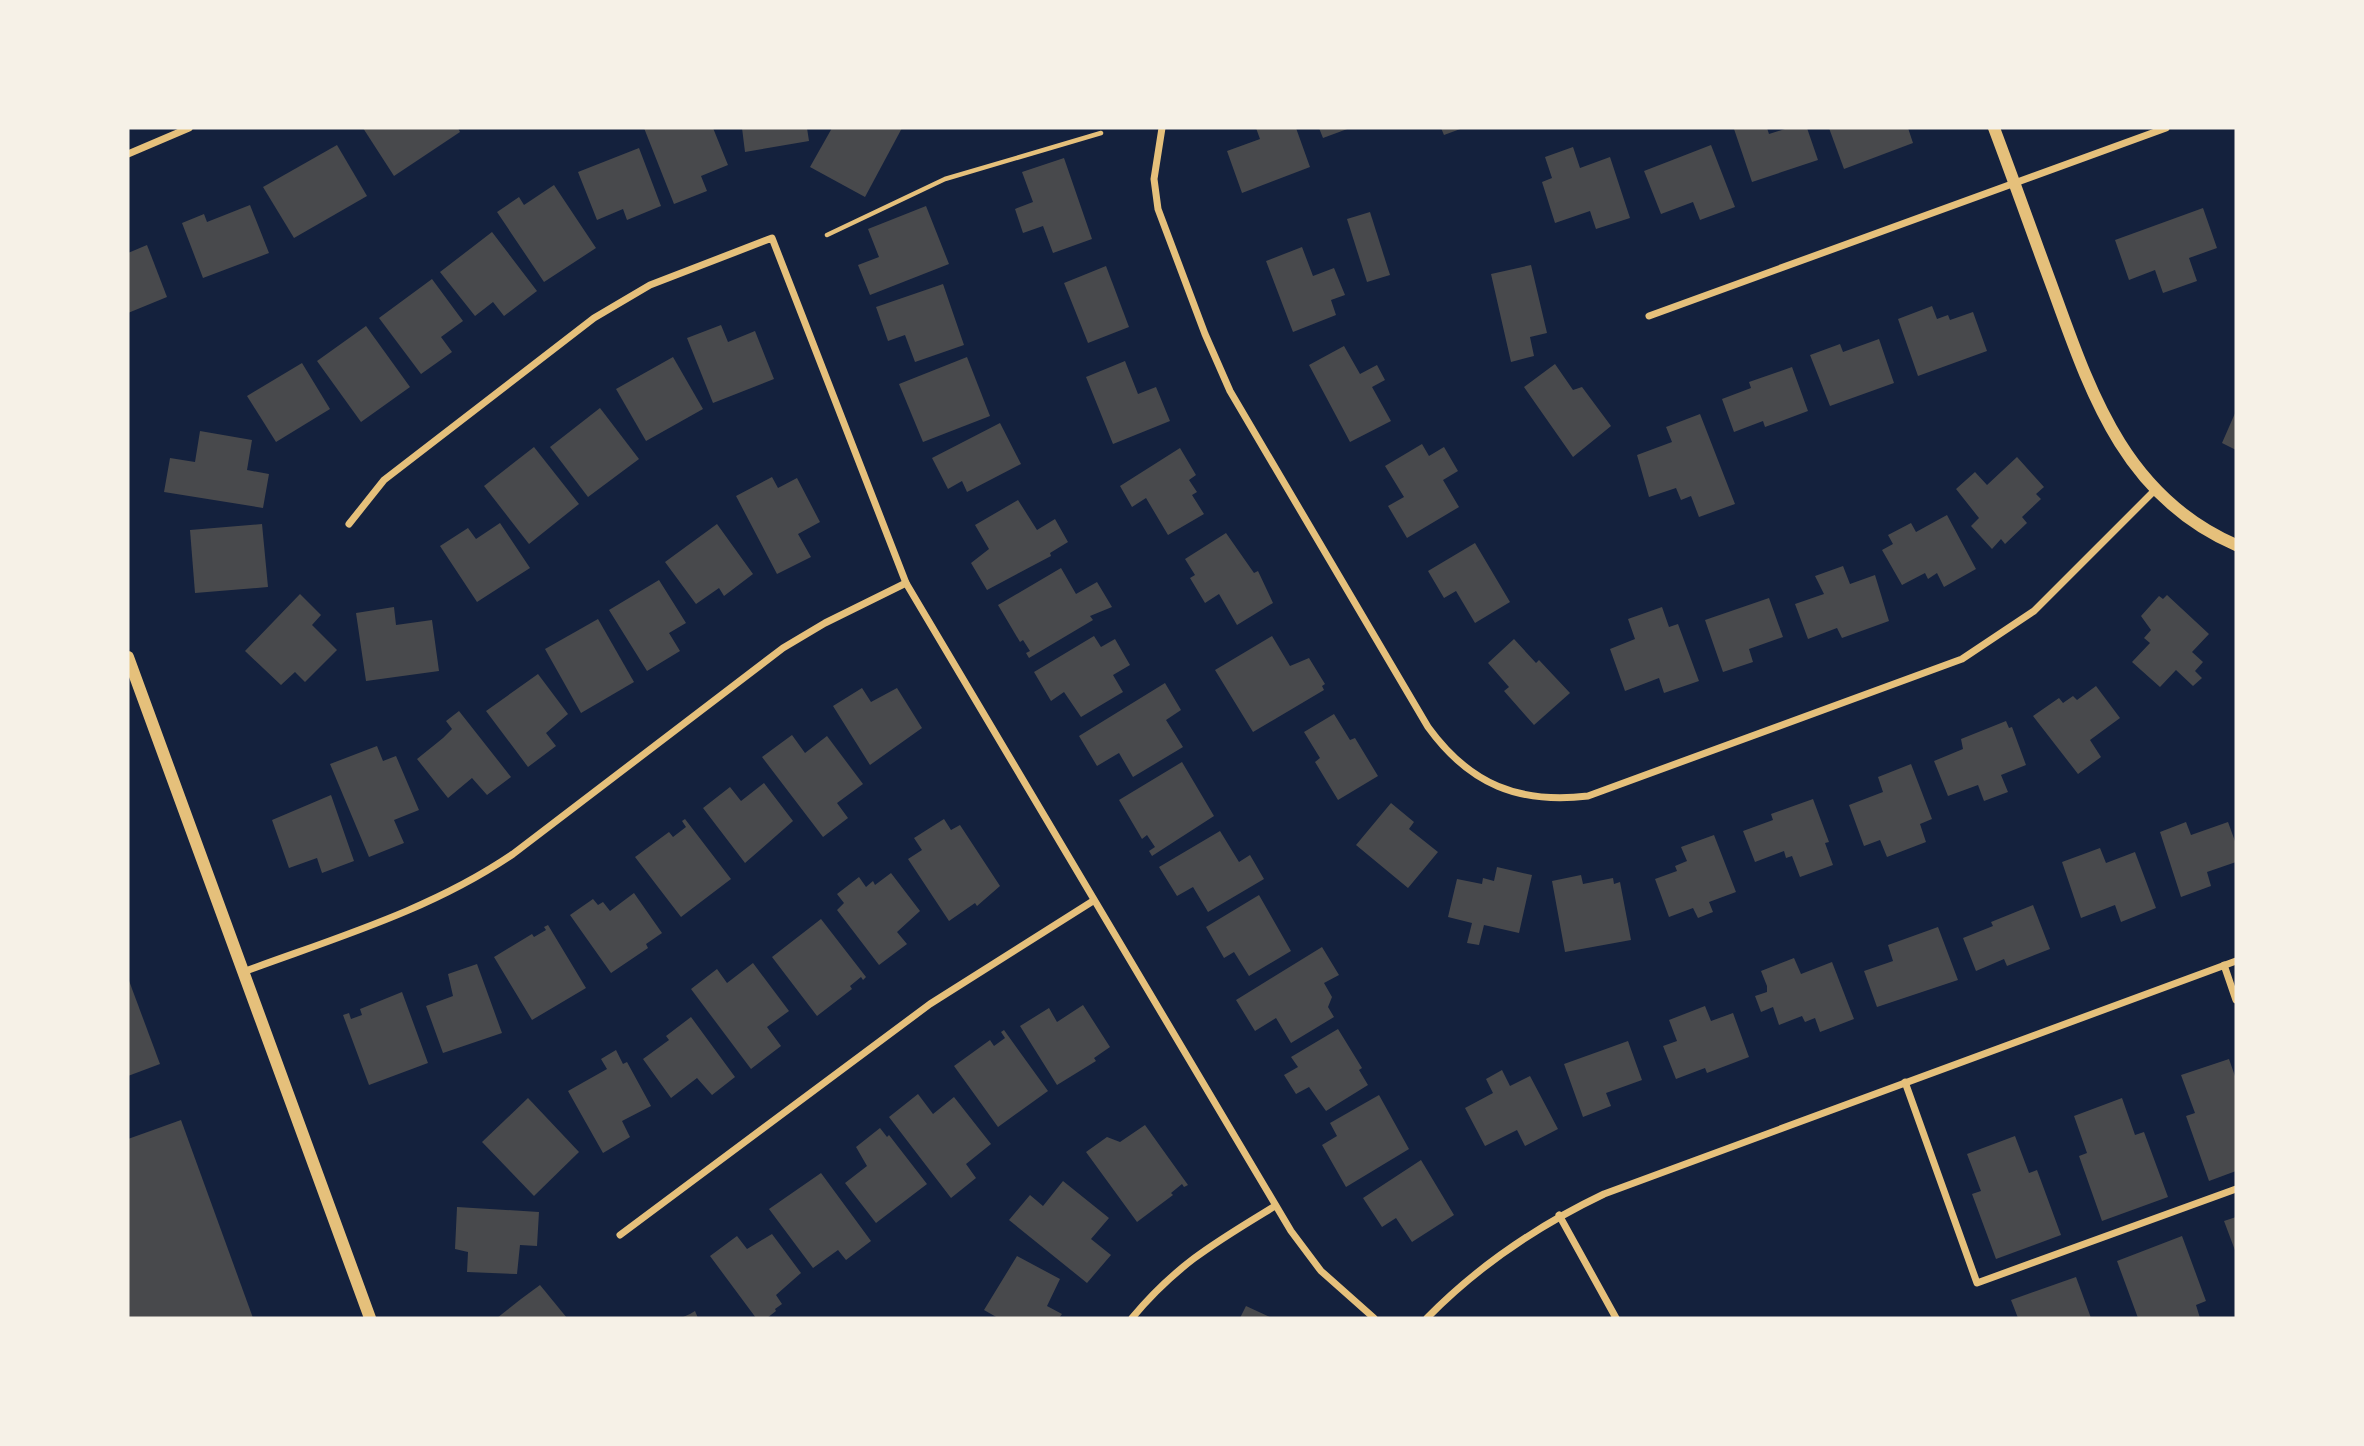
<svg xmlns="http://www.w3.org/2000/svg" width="2364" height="1446" font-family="Ubuntu,sans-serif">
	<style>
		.building { fill: #48494c }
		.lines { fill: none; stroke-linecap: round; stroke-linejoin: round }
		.path { stroke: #e5c07b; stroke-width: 4.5 }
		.minor { stroke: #e5c07b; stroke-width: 7 }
		.tertiary { stroke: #e5c07b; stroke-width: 12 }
	</style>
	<rect width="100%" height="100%" fill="#14213d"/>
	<g class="building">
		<path d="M363,128H458L460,132L394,176Z"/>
		<path d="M644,128H713L728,165L701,176L707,191L674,204Z"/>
		<path d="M742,128H807L809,141L745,152Z"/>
		<path d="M832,128H902L865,197L810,167Z"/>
		<path d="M1256,128H1296L1310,167L1242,193L1227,151L1260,139Z"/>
		<path d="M1319,128H1350L1323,138Z"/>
		<path d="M1441,128H1463L1444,135Z"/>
		<path d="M1737,128H1767L1769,134L1788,128H1807L1818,160L1752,182L1734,129Z"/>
		<path d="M1829,128H1908L1913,143L1844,169Z"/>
		<path d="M337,145L367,196L294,238L263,187Z"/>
		<path d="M1711,145L1735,207L1700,220L1693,202L1661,214L1644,171Z"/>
		<path d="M1573,147L1580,168L1610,157L1630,218L1596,229L1590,211L1555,223L1542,182L1552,178L1545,157Z"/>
		<path d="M639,148L661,206L627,220L623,209L597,220L578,172Z"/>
		<path d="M1064,158L1092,239L1053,253L1043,226L1023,233L1015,209L1033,202L1022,172Z"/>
		<path d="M554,185L596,248L544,282L497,212L519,197L524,205Z"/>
		<path d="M250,205L269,253L203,278L182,223L204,214L207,222Z"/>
		<path d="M926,206L949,264L870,295L858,265L879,257L868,229Z"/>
		<path d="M2203,208L2217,248L2189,258L2197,281L2163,293L2155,270L2129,280L2115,240Z"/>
		<path d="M1370,212L1390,275L1367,282L1347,219Z"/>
		<path d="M492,232L537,291L504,316L493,302L475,316L440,272Z"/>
		<path d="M147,245L167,297L128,313V253Z"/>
		<path d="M1302,247L1313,276L1334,268L1345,295L1331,300L1336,315L1293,332L1266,261Z"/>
		<path d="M1531,265L1547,333L1530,337L1534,356L1511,362L1491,274Z"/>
		<path d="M1106,266L1129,327L1088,343L1064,283Z"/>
		<path d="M432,279L463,321L441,337L452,352L421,374L379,318Z"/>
		<path d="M943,284L964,345L915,362L905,335L888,341L876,307Z"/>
		<path d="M1932,306L1937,319L1948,315L1950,320L1973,312L1987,351L1918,376L1898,319Z"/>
		<path d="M721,325L728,342L755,331L774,379L713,403L687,338Z"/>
		<path d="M366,326L410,387L361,422L317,361Z"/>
		<path d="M1879,339L1894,383L1830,406L1810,355L1840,344L1843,352Z"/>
		<path d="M1344,346L1360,374L1377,365L1385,380L1372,387L1391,421L1350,442L1309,365Z"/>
		<path d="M673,357L703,409L646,441L616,389Z"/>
		<path d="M967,357L990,416L923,442L899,384Z"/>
		<path d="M1125,361L1138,394L1156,387L1170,421L1113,444L1086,377Z"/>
		<path d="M302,363L330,409L276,442L247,396Z"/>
		<path d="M1555,364L1573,390L1582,387L1611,426L1573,457L1524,387Z"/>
		<path d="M1792,367L1808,411L1765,427L1763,421L1734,432L1722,399L1751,388L1749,382Z"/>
		<path d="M600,408L639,459L588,497L550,447Z"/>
		<path d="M2236,411V450L2222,443Z"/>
		<path d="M1700,414L1735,504L1699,517L1691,496L1681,500L1676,488L1649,497L1637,455L1672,442L1666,427Z"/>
		<path d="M1000,423L1021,464L967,492L962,481L948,489L932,458Z"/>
		<path d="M200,431L252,440L247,470L269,474L263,508L164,492L170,458L195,462Z"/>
		<path d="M1422,444L1429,456L1444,447L1458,471L1443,480L1459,507L1407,538L1388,506L1404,497L1385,466Z"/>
		<path d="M534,447L579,504L529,544L484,486Z"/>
		<path d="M1180,448L1196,475L1189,480L1197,492L1192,495L1204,514L1168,535L1146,498L1132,507L1120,486Z"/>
		<path d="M2017,457L2044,487L2036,494L2041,499L2022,517L2027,523L2005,544L2001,539L1992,549L1971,526L1979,518L1956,489L1975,472L1987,485Z"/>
		<path d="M772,477L778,488L797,478L820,522L798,534L811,557L777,574L736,496Z"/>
		<path d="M1018,500L1037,530L1055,519L1068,542L1050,553L1051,556L987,590L971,563L989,549L975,525Z"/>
		<path d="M1947,515L1976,569L1944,587L1937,573L1928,579L1925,573L1902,585L1882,550L1893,544L1888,535L1911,523L1916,532Z"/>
		<path d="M500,523L530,568L477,602L440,546L468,528L476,539Z"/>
		<path d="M262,524L268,587L195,593L190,530Z"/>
		<path d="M717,524L753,574L724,596L719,588L696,604L665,562Z"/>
		<path d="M1226,533L1254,573L1258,571L1273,603L1237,625L1219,594L1205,603L1190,578L1195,575L1185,559Z"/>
		<path d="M1475,543L1510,602L1475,623L1456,591L1444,598L1428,571Z"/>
		<path d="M1843,566L1850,584L1875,575L1889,621L1842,638L1837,628L1808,639L1795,604L1824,594L1815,576Z"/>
		<path d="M1061,568L1076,594L1097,582L1112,607L1090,616L1093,620L1029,658L1026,653L1030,651L1023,640L1020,642L998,605Z"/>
		<path d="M659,580L686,623L669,633L680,651L647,671L609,610Z"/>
		<path d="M300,594L321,615L312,625L337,650L305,682L295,672L281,685L245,651Z"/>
		<path d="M2167,595L2209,634L2192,652L2203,662L2195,671L2202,678L2193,686L2176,670L2160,687L2132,662L2150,643L2144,638L2151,630L2141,616L2159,596L2163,599Z"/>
		<path d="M1769,598L1783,637L1749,649L1753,662L1723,672L1705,620Z"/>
		<path d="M394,607L396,625L432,620L439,671L366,681L356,613Z"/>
		<path d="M1662,607L1669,627L1678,624L1699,681L1664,693L1659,678L1625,691L1610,649L1635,639L1628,619Z"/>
		<path d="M598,619L634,682L581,713L545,649Z"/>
		<path d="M1094,636L1101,647L1115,639L1130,665L1113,675L1123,692L1081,717L1064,692L1051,701L1034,672Z"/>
		<path d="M1272,636L1290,666L1309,658L1325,684L1322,686L1324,690L1253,732L1215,670Z"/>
		<path d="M1514,639L1536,663L1539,660L1570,693L1534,725L1504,691L1509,687L1488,663Z"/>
		<path d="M538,674L568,714L546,733L556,746L528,767L486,711Z"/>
		<path d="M1165,683L1181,710L1166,720L1183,747L1133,777L1119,753L1097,766L1079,736Z"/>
		<path d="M2096,686L2120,718L2090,740L2101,757L2078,774L2033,716L2059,698L2063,703L2073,696L2077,700Z"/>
		<path d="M862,688L871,702L897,688L922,728L870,765L833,706Z"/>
		<path d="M459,711L511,777L487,795L472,778L448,798L417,759L443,738L452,729L446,721Z"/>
		<path d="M1334,714L1350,740L1355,738L1378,776L1338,800L1315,762L1320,758L1304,732Z"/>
		<path d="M2006,721L2009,728L2012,727L2026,765L2001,775L2008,792L1984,801L1978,785L1948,796L1934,761L1963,749L1961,739Z"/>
		<path d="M792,735L805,753L827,736L863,784L837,803L848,818L823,837L762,757Z"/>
		<path d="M377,746L383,761L396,756L419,810L394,820L404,843L369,857L330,764Z"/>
		<path d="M1182,762L1214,816L1152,856L1149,851L1155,847L1147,835L1142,839L1119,800Z"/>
		<path d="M1911,764L1932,819L1920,824L1926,842L1887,857L1880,840L1864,846L1849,805L1883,792L1878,777Z"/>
		<path d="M764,783L793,821L745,863L703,808L730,787L741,801Z"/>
		<path d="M331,795L354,861L322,873L317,858L289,868L272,820Z"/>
		<path d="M1813,799L1829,842L1825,843L1833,865L1800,877L1792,856L1786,858L1784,851L1755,862L1743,831L1773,820L1771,814Z"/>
		<path d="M1391,803L1414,822L1409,829L1438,852L1408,888L1356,845Z"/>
		<path d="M685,819L731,879L681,917L635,857L669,832L673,837L686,827L682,821Z"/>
		<path d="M944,819L951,830L960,825L1000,886L977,906L975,903L949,921L908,859L922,850L914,838Z"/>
		<path d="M2186,822L2191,835L2228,822L2236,844V862L2207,872L2211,886L2181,897L2160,832Z"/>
		<path d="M1220,831L1239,862L1250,855L1264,879L1208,912L1193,887L1177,896L1159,867Z"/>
		<path d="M1714,835L1736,892L1709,902L1713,912L1698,918L1693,908L1669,917L1655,879L1677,871L1675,866L1687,861L1681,847Z"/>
		<path d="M2100,848L2106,863L2135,852L2156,908L2121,922L2115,905L2081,918L2062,862Z"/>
		<path d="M1497,867L1532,875L1519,933L1484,925L1479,945L1467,943L1472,923L1448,917L1457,879L1482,884L1483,878L1494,881Z"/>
		<path d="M891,873L920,911L897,932L907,944L879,965L837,910L844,903L837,894L859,877L866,887L873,881L875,885Z"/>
		<path d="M1581,875L1583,884L1613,878L1614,884L1620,882L1631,940L1565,952L1552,881Z"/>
		<path d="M634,893L662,933L646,944L648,948L611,973L570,915L593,899L598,905L603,902L610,911Z"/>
		<path d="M1259,895L1291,951L1249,976L1234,952L1224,958L1206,927Z"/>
		<path d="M2033,905L2050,949L2007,966L2004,959L1976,971L1963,938L1993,926L1991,922Z"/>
		<path d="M821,919L866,977L863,980L861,977L850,986L852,989L817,1016L772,957Z"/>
		<path d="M548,925L586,988L532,1020L494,957L532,934L534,937L546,930L544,927Z"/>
		<path d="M1938,927L1958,980L1877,1007L1864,971L1893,961L1888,945Z"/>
		<path d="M1322,947L1339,975L1324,983L1332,997L1328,1007L1334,1017L1291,1043L1276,1018L1255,1031L1236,1000Z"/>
		<path d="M1794,958L1801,974L1832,962L1854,1019L1820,1032L1815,1018L1805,1022L1802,1016L1779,1025L1773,1007L1761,1012L1755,996L1767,992V986L1761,971Z"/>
		<path d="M753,963L789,1011L767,1027L781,1046L751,1069L691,989L717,969L727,983Z"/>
		<path d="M477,964L502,1033L443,1053L426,1006L453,996L448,974Z"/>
		<path d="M128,978L160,1064L128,1076Z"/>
		<path d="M402,992L428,1063L369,1085L343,1015L349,1013L351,1019L362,1015L360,1009Z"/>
		<path d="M1083,1005L1110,1047L1094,1058L1096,1061L1057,1085L1020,1026L1049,1008L1057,1022Z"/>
		<path d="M1705,1006L1711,1021L1733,1013L1749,1057L1707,1073L1705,1068L1676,1079L1663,1046L1677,1041L1669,1020Z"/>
		<path d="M691,1017L735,1077L712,1095L697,1078L671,1098L643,1059L669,1040L666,1036Z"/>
		<path d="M1338,1029L1362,1068L1359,1070L1368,1085L1326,1111L1309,1087L1296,1094L1284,1075L1298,1067L1291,1057Z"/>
		<path d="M1004,1030L1048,1091L998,1127L954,1066L990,1040L994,1046L1005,1038L1001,1032Z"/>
		<path d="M1628,1041L1642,1080L1606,1093L1611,1106L1583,1117L1564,1064Z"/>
		<path d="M616,1050L623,1064L627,1062L651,1106L622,1121L630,1137L603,1153L568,1091L607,1069L601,1059Z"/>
		<path d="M2229,1059L2236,1079V1171L2209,1181L2186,1116L2195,1113L2181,1075Z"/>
		<path d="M1502,1070L1510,1086L1530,1076L1558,1129L1525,1146L1517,1130L1485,1146L1465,1108L1493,1093L1486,1079Z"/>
		<path d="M918,1094L933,1114L954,1097L991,1144L966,1164L976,1178L951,1198L889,1117Z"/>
		<path d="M1379,1095L1409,1149L1346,1187L1322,1145L1337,1136L1330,1123Z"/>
		<path d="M528,1098L579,1152L534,1196L482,1142Z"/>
		<path d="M2122,1098L2135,1135L2144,1132L2168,1197L2102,1221L2079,1156L2087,1153L2074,1116Z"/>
		<path d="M181,1120L253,1318H128V1139Z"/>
		<path d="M1145,1125L1188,1185L1184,1187L1182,1184L1171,1193L1173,1195L1137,1222L1086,1152L1107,1137L1120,1142Z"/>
		<path d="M880,1128L887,1137L889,1135L927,1184L876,1223L845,1183L867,1166L856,1147Z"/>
		<path d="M2015,1136L2029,1173L2037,1170L2061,1235L1996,1259L1972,1194L1981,1191L1967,1154Z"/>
		<path d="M1421,1160L1454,1215L1412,1242L1396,1218L1382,1227L1363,1198Z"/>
		<path d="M821,1173L871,1241L846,1260L838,1250L813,1268L769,1209Z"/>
		<path d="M1063,1181L1109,1218L1091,1239L1111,1255L1087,1283L1009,1220L1030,1195L1043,1206Z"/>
		<path d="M457,1207L539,1212L537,1246L520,1245L517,1274L467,1272L468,1252L455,1249Z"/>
		<path d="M2236,1217V1253L2224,1221Z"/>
		<path d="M772,1234L801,1273L776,1295L782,1304L775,1309L776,1311L767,1318H756L710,1256L737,1236L747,1249Z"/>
		<path d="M2182,1236L2206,1301L2196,1305L2200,1318H2138L2117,1261Z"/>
		<path d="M1017,1256L1060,1279L1047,1306L1062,1314L1059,1318H998L984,1310Z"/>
		<path d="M2076,1277L2091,1318H2018L2011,1300Z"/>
		<path d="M540,1285L567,1318H497L521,1299Z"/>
		<path d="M1246,1306L1272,1318H1240Z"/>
		<path d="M695,1311L698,1318H681L690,1314Z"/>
	</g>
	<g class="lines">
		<path class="path" d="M827,235L945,179L1101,133"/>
		<g class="minor">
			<path d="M1162,128L1154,179L1158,209L1205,334L1230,391L1428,727C1470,785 1519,804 1588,796L1962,659L2034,611L2156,489"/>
			<path d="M128,154L189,128"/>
			<path d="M1649,316L2166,128"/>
			<path d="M349,524L384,480L594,318L650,285L772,238L906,583L1291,1231L1321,1271L1374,1318"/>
			<path d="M2224,965L2236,1000"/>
			<path d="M243,972C335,938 431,910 513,854L783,648L825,623L906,583"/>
			<path d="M1905,1082L1977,1283L2236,1189"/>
			<path d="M1559,1215L1616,1318"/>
			<path d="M620,1235L930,1004L1093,901"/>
			<path d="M1132,1318C1177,1264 1216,1242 1275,1206"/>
			<path d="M1427,1318C1479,1265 1537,1226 1604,1194L2236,961"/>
		</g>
		<g class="tertiary">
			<path d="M1994,128C2014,181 2033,235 2053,289C2091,394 2125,497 2236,545"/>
			<path d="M128,657L370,1318"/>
		</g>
	</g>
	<rect width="2364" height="1446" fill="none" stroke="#f6f1e7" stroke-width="259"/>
</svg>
